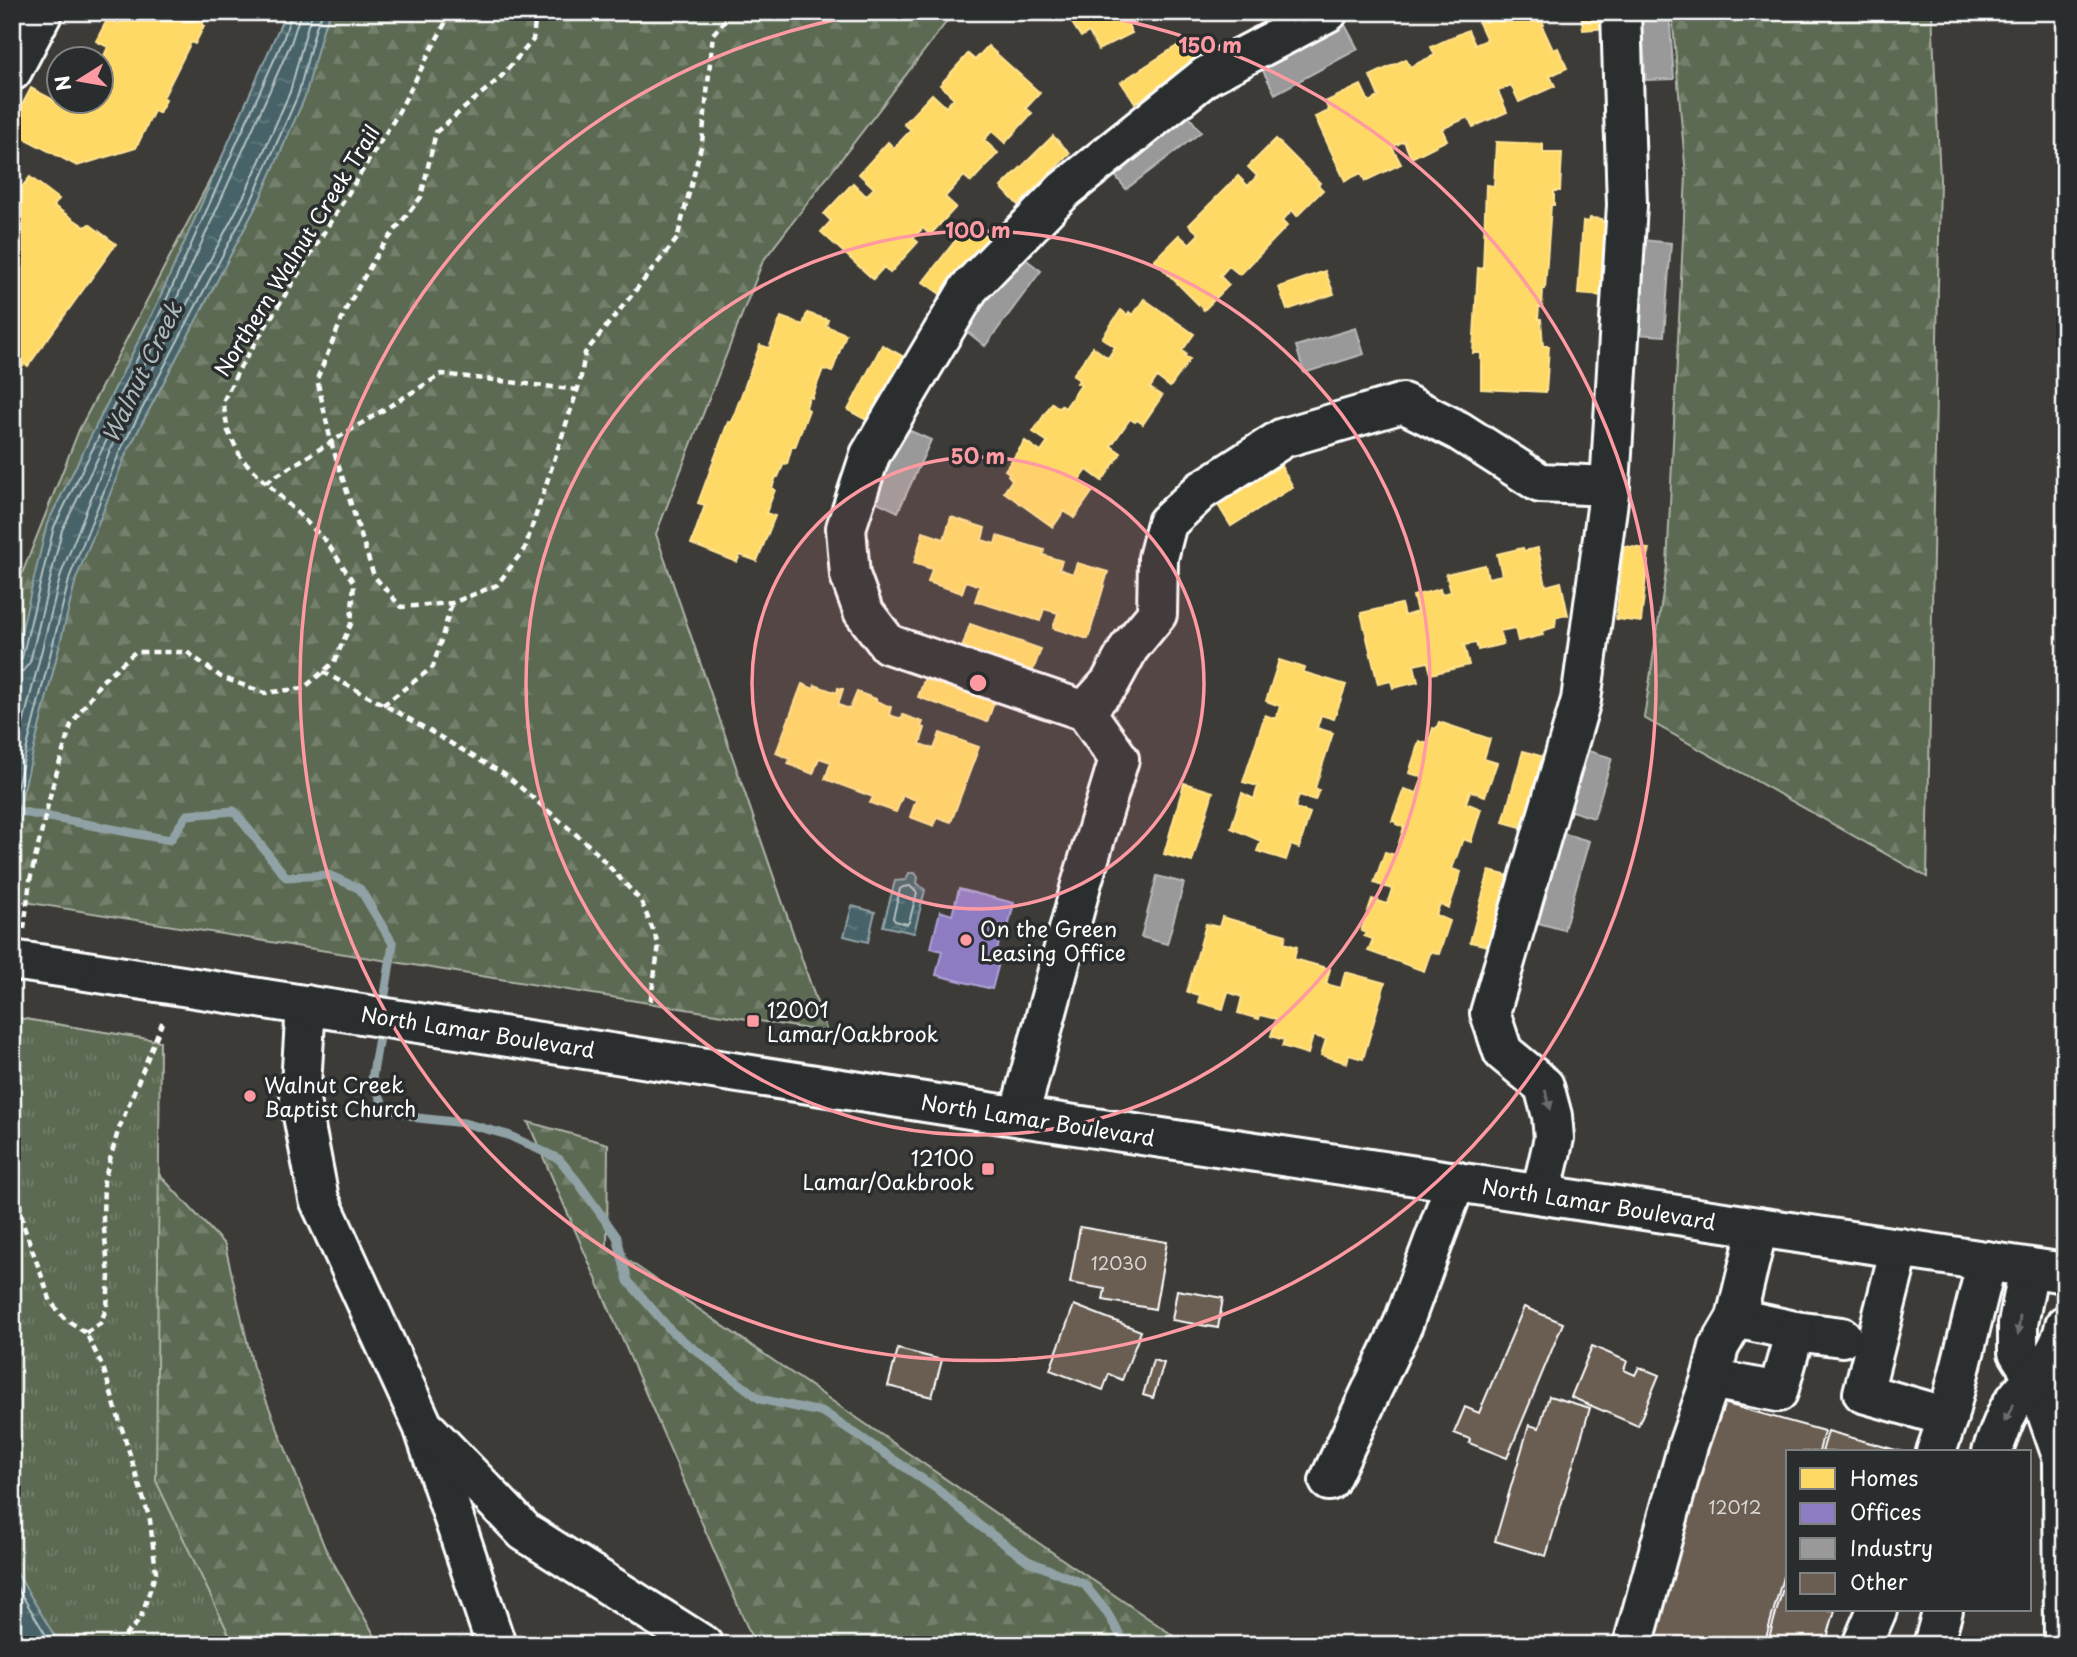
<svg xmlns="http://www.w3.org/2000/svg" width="2077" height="1657" font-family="'Playpen Sans',sans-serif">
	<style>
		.forest { fill: url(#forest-firs); stroke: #aeb4a8; stroke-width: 2 }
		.park { fill: url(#park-tufts); stroke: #aeb4a8; stroke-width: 2 }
		.water { fill: url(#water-ripples); stroke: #90a2a5; stroke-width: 2 }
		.homes { fill: #ffd966; stroke: #ffe494; stroke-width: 2 }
		.offices { fill: #8e7cc3; stroke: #b0a3d5; stroke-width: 2 }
		.industry { fill: #999; stroke: #b8b8b8; stroke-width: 2 }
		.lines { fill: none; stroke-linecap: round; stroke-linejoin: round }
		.shore { stroke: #b5c1c3; stroke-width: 2 }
		.stream { stroke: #90a2a5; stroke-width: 9 }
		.building { fill: #6a5d51; stroke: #fff; stroke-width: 2 }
		.minor-casing { stroke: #fff; stroke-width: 44 }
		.major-casing { stroke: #fff; stroke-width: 44 }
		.path { stroke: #fff; stroke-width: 4.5; stroke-dasharray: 7 5; stroke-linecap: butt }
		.minor { stroke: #2a2d2e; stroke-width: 38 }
		.major { stroke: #2a2d2e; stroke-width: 38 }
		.major-bridge-casing { stroke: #fff; stroke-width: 44; stroke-linecap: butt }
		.major-bridge { stroke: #2a2d2e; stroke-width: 38 }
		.oneway { fill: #6a6c6d }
		.ring { fill: none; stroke: #ff9aa2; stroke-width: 3.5 }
		.poi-dot { fill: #ff9aa2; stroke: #2a2d2e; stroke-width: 2.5 }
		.labels { text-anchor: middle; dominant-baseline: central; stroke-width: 7; stroke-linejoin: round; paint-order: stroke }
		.number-label { font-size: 18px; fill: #dad6d4 }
		.street-label { font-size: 21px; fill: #fff; stroke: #2a2d2e }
		.poi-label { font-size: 21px; fill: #fff; stroke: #2a2d2e; text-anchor: start }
		.water-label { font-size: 23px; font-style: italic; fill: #acb9bc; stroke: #2a2d2e }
		.centre { fill: #ff9aa2; stroke: #2a2d2e; stroke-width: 3.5 }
		.ring-label { font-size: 21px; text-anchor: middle; font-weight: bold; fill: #ff9aa2; stroke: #2a2d2e; stroke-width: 7; stroke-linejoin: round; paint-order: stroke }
	</style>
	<defs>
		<pattern id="forest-firs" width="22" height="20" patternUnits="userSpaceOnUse" patternTransform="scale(1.75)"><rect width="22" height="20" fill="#5c6a52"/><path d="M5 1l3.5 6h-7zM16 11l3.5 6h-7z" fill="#74806c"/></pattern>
		<pattern id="park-tufts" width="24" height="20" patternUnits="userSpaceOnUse" patternTransform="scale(1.75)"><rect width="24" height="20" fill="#5c6a52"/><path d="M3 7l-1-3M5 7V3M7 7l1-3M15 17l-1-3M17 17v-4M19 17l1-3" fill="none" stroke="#74806c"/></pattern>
		<pattern id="water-ripples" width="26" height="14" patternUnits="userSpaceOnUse" patternTransform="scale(1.75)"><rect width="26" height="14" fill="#466469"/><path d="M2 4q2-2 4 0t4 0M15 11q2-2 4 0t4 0" fill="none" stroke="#627b80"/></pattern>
	</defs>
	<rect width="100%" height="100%" fill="#3d3b38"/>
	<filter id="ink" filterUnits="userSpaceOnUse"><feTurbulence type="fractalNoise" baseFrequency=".0143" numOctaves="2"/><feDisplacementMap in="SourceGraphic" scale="14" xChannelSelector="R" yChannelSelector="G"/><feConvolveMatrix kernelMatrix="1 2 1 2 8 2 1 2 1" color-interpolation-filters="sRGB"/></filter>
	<g filter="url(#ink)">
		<g class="forest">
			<path d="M298,12H954L763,261L656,534L827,1032L12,900V599L79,430Z"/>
			<path d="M1672,12H1932L1940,179L1927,877L1644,718L1667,566L1686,176Z"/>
			<path d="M12,1017L160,1041L156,1171L225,1245L253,1367L325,1548L380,1645H12Z"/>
			<path d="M528,1122L608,1144L607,1246L1187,1645H755Z"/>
		</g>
		<path class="park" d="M12,1017L160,1041L156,1481L234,1645H12Z"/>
		<g class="water">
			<path d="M286,12H331L323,29L305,97L259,201L126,454L76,579L12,837V670L47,524L158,302Z"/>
			<path d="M909,873H915L918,877L917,883L925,890L914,933L883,926L895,881L906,880Z"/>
			<path d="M852,906L875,912L868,942L844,936Z"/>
			<path d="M12,1565L60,1645H22L12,1628Z"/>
		</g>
		<g class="homes">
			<path d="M125,12H208L202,25L204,26L195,44L191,42L163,98L166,100L159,113L154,111L136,148L77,166L12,132V124L31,88L63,105L65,102H102V60L108,47L96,41L108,18L119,24Z"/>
			<path d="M1070,12H1154L1128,25L1132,33L1098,50L1089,32L1081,37L1070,20L1073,19Z"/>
			<path d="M1496,12H1538L1544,25L1542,26L1553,50L1558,48L1567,68L1550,76L1555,86L1519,102L1511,85L1498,91L1507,112L1473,127L1468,117L1442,129L1447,140L1411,158L1404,141L1392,147L1401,164L1365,181L1361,173L1345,181L1315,117L1329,111L1325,102L1361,85L1369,102L1379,97L1370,76L1406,59L1410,67L1435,55L1431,47L1468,30L1475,45L1487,40L1478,21Z"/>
			<path d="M1581,12H1606L1607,28L1583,30Z"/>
			<path d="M1183,42L1197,63L1135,103L1121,82Z"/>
			<path d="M988,46L1040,93L1026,108L1032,113L1005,143L992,131L984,140L998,153L971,182L964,176L945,197L956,207L930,235L923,228L913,238L918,242L890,273L884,267L873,279L821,232L831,221L824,214L853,183L866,196L874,188L859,174L888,142L894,148L911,130L904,124L932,94L946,107L954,98L940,85L968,54L975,60Z"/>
			<path d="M1053,136L1070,153L1018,205L1001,187Z"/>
			<path d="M1276,139L1320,183L1318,185L1323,190L1297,216L1292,210L1282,221L1287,226L1240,275L1229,266L1220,276L1229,285L1204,310L1154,260L1179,235L1189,244L1199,234L1189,225L1238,176L1248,186L1257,176L1248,167Z"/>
			<path d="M1496,142L1543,144V153H1562L1560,191H1554V205H1551L1545,289H1543L1542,307H1539L1538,319H1541L1543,346H1549L1546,392L1481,389V353H1473L1478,268L1483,269L1486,185L1494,186Z"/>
			<path d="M30,177L59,199L54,206L85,227L89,224L116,244L28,366L24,364L12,380V265L14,263L12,261V199Z"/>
			<path d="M1590,218L1602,219V222H1608L1603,296L1578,294L1583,221L1589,222Z"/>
			<path d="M969,223L988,238L943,296L923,282Z"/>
			<path d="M1325,271L1334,294L1287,310L1279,287Z"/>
			<path d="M1144,299L1194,334L1182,351L1186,354L1184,356L1190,359L1170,387L1157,377L1150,388L1162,396L1143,424L1137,420L1135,422L1130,419L1111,446L1121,453L1102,481L1087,470L1079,481L1093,491L1074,518L1064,511L1053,527L1004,492L1012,480L1008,475L1009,473L1005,470L1025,441L1041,452L1048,442L1033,432L1052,403L1059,408L1061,405L1065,408L1081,385L1077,383L1079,380L1073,375L1093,347L1108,358L1115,347L1102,338L1121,310L1127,315L1129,312L1133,315Z"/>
			<path d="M807,313L828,320L826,326L846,334L832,372L823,369L812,398L809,397L806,408L809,410L795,447L792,446L787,464L784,463L778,477H776L772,488L775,490L766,513L775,516L757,561L740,555L737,562L691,544L705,505L698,503L728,422L731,423L760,345L769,348L781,317L803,325Z"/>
			<path d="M882,345L904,357L870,422L848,410Z"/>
			<path d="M1281,466L1293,487L1231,526L1218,505Z"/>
			<path d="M951,517L985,528L982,540L995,544L997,536L1044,550L1043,555L1062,561L1059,569L1073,574L1077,563L1108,572L1088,639L1053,628L1058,613L1044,609L1040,621L975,601L980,586L966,581L962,593L928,582L932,569L914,563L923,532L944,539Z"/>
			<path d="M1624,546L1649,549L1641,622L1616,619Z"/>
			<path d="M1523,548L1524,551L1538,548L1546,586L1561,582L1568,615L1556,617L1555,627L1542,631L1543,635L1518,641L1515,628L1500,631L1503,644L1478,650L1476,643L1464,645L1469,665L1431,674L1428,662L1414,665L1418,682L1393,688L1391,681L1378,684L1361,613L1401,604L1404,616L1417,612L1413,596L1440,589L1441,594L1451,592L1446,574L1485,565L1488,578L1502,575L1497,554Z"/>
			<path d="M970,624L1041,649L1032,673L962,648Z"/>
			<path d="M1279,660L1305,668L1303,672L1346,685L1334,719L1321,715L1317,728L1333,733L1315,788L1319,790L1315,800L1299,795L1295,808L1310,813L1299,848L1291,845L1286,860L1257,851L1261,841L1231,828L1242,793L1254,799L1258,786L1243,782L1265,715L1276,719L1280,706L1266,701Z"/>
			<path d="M926,675L995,700L987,722L918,697Z"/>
			<path d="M802,684L814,689L815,685L837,693L838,688L843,689L838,705L850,709L857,692L876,699V701L891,707L889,715L902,719L903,715L923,722L921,727L925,728L920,744L934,749L940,733L979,747L951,822L937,817L934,826L910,817L916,800L903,795L896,812L870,803L873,797L825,779L831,762L819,758L813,774L788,764L790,759L776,753Z"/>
			<path d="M1439,722L1490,739L1484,759L1497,763L1485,796L1470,791L1466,803L1481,809L1471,842L1463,839L1452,869L1461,872L1449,908L1440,904L1436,915L1450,921L1439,954L1431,951L1424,971L1368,951L1373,939L1364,936L1366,933L1361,931L1372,899L1387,904L1392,889L1374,883L1385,852L1395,855L1404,827L1396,824V822L1392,821L1404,789L1417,793L1423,777L1409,773L1419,741L1428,744L1433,728L1436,729Z"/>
			<path d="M1523,751L1547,758L1528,829L1503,822Z"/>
			<path d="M1184,783L1213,792L1192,862L1164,854Z"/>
			<path d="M1489,871L1513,877L1489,950L1487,949L1488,946L1470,942Z"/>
			<path d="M1222,917L1286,935L1284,943L1297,947L1294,959L1330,969L1326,984L1341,988L1345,972L1385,983L1363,1059L1349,1055L1347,1063L1321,1055L1326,1039L1313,1036L1308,1054L1282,1046L1284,1040L1271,1036L1276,1019L1260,1015L1259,1019L1238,1013L1242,997L1228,992L1223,1009L1198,1002L1200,995L1187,992L1206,924L1219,927Z"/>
		</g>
		<path class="offices" d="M959,889L1014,903L1007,932L1002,931L995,958L1000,959L992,989L936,975L942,951L931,948L940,911L952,915Z"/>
		<g class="industry">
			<path d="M1641,12H1669L1674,79L1646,80Z"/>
			<path d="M1345,25L1358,49L1275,94L1262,69Z"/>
			<path d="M1184,110L1201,132L1126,189L1109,168Z"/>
			<path d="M1643,240L1671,243L1664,336L1636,334Z"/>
			<path d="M1020,255L1041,271L985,346L964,329Z"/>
			<path d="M1356,328L1364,354L1304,373L1296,346Z"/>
			<path d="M906,429L931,440L898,512L873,500Z"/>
			<path d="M1585,750L1612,758L1594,818L1568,810Z"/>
			<path d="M1562,833L1589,841L1564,930L1538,923Z"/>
			<path d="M1157,876L1184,883L1167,944L1141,937Z"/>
		</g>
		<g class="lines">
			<g class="shore">
				<path d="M12,664L18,663L22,658L54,527L164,305L283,40L292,12"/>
				<path d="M12,673L23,671L30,662L62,530L172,309L291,43L301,12"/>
				<path d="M12,768L61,574L111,448L245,194L290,92L308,25L313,12"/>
				<path d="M12,807L70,576L120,451L253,197L298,95L316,27L323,12"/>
				<path d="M903,887L910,886L917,893L909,922L907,924L895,921L893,918L900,889Z"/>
				<path d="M12,1579L52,1645"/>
			</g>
			<g class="stream">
				<path d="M12,810L170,840L187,815L234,811L286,877L329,875L360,889L393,944L383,1007"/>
				<path d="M381,1025L372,1079L384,1106L418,1118L464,1123L508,1135L559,1159L577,1181L617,1237L628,1281L672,1332L760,1399L825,1413L937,1489L980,1526L1028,1561L1084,1584L1106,1611L1126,1645"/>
			</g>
		</g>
		<g class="building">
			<path d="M1080,1227L1167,1242L1155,1309L1103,1300L1105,1289L1070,1283Z"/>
			<path d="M1177,1290L1223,1298L1218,1328L1172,1320Z"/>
			<path d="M1074,1305L1141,1331L1122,1380L1109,1374L1103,1390L1050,1370Z"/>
			<path d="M1524,1307L1563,1323L1507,1458L1469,1443L1470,1439L1454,1433L1465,1407L1479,1413Z"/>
			<path d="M1592,1346L1627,1361L1624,1370L1635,1375L1639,1367L1659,1375L1638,1426L1571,1397Z"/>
			<path d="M898,1349L942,1360L932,1397L888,1386Z"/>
			<path d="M1153,1360L1164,1363L1153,1398L1143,1395Z"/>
			<path d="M1549,1396L1590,1408L1546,1556L1495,1541L1529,1425L1539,1428Z"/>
			<path d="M1712,1400L1824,1431L1819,1452H1788V1559L1764,1645H1643Z"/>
			<path d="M1828,1431L1903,1452H1822Z"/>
			<path d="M1788,1570V1610H1835L1825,1645H1767Z"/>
		</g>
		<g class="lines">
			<defs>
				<g id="minor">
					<path d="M12,71L43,12"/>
					<path d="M1085,711L1110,683L1129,648L1157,614L1158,558L1167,523L1201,491L1283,438L1403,403L1459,431L1540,483L1610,486"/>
					<path d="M306,1005L300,1100L319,1199L423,1426L496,1645"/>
					<path d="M1019,1116L1081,885L1119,759L1085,711L888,644L863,611L850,575L846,528L870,455L969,288L1064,190L1206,76L1328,12"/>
					<path d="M1541,1194L1554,1138L1552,1116L1544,1086L1503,1052L1490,1013L1581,700L1610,486L1627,205L1621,12"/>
					<path d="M1900,1248L1863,1393L1948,1417L1987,1261"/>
					<path d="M2029,1268L2018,1324V1352L2035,1379L2063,1459L2064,1645"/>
					<path d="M1736,1318L1795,1331L1842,1337"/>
					<path d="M1711,1379L1778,1392L1795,1331"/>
					<path d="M429,1432L525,1532L703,1645"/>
					<path d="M1936,1452L1948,1417"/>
					<path d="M1992,1452C1998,1437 2003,1420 2011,1406C2030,1377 2058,1363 2065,1325"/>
					<path d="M1329,1481L1403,1324L1456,1181"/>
					<path d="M1633,1645L1688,1445L1711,1379L1719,1347L1736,1318L1758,1227"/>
					<path d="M1862,1645L1877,1610"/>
					<path d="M1933,1645L1943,1610"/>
				</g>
				<path id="major" d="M73,969L995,1113L2065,1273"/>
			</defs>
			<use href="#minor" class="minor-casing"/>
			<use href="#major" class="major-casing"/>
			<g class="path">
				<path d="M536,12L533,40L500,78L436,132L421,197L379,251L346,309L317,379L331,442L374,576L401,607L452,603L497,585L525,548L580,382L585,353L677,239L702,143L713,34L733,12"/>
				<path d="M266,482L442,374L578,390"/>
				<path d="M323,672L399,713L507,776L592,848L641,901L659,945L650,1004"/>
				<path d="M383,705L433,667L452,603"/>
				<path d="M24,929L30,880L52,788L71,725L101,682L135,652H187L221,677L265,693L304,688L334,662L351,624L354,583L326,541L241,458L228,431L223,402L239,369L397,115L451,12"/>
				<path d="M12,1038L17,993"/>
				<path d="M12,1143L14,1170L23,1224L51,1302L64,1318L86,1333L103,1367L150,1520L156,1572L140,1620L116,1645"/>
				<path d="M86,1333L100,1324L107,1307L109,1276L103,1220L104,1181L118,1131L164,1018"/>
			</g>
			<use href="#minor" class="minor"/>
			<use href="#major" class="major"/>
			<defs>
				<path id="major-bridge" d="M12,960L73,969"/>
			</defs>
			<use href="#major-bridge" class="major-bridge-casing"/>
			<use href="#major-bridge" class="major-bridge"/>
		</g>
		<defs><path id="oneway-solid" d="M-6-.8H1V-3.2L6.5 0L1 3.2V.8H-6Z" transform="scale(1.75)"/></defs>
		<g class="oneway">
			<use href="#oneway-solid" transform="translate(1548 1100) rotate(74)"/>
			<use href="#oneway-solid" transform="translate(2019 1325) rotate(96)"/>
			<use href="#oneway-solid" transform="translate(2009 1413) rotate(118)"/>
		</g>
	</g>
	<circle cx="978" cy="683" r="226" fill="#ff9aa2" fill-opacity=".12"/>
	<g class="ring">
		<circle cx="978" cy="683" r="226"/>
		<circle cx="978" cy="683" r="452"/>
		<path d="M1078 12A678 678 0 1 1 878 12"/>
	</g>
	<g class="poi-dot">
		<circle cx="966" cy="940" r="7"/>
		<rect x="746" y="1014" width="14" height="14" rx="3.5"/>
		<circle cx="250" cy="1096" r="7"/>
		<rect x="981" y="1162" width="14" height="14" rx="3.5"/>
	</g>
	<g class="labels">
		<g class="number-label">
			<text x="1119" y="1262">12030</text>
			<text x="1735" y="1506">12012</text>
		</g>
		<g class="street-label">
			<text transform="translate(296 250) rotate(-58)">Northern Walnut Creek Trail</text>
			<text transform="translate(478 1031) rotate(9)">North Lamar Boulevard</text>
			<text transform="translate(1038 1119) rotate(9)">North Lamar Boulevard</text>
			<text transform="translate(1599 1203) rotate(9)">North Lamar Boulevard</text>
		</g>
		<g class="poi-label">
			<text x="980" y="928">On the Green<tspan x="980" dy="24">Leasing Office</tspan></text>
			<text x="767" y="1009">12001<tspan x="767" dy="24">Lamar/Oakbrook</tspan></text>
			<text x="264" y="1084">Walnut Creek<tspan x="264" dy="24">Baptist Church</tspan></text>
			<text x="974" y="1157" text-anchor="end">12100<tspan x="974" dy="24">Lamar/Oakbrook</tspan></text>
		</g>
		<g class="water-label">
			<text transform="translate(141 372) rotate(-64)">Walnut Creek</text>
		</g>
	</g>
	<circle cx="978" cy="683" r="10" class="centre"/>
	<g class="ring-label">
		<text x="1210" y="53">150 m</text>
		<text x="978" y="238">100 m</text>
		<text x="978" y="464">50 m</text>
	</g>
	<rect width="2077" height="1657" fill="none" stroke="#2a2d2e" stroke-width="42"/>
	<rect x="21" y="21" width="2035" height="1615" fill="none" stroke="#fff" stroke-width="2.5" filter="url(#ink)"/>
	<rect x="1786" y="1450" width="245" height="161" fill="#2a2d2e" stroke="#7f8182" stroke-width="2"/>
	<rect x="1800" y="1468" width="35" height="21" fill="#ffd966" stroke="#7f8182" stroke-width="2"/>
	<text x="1850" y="1486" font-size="21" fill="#ffffff">Homes</text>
	<rect x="1800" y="1503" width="35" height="21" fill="#8e7cc3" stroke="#7f8182" stroke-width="2"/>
	<text x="1850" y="1520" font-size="21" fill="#ffffff">Offices</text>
	<rect x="1800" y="1538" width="35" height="21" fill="#999999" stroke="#7f8182" stroke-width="2"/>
	<text x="1850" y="1556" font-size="21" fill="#ffffff">Industry</text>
	<rect x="1800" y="1573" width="35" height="21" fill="#6a5d51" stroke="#7f8182" stroke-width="2"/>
	<text x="1850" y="1590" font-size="21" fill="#ffffff">Other</text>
	<g transform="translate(80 80) rotate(259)"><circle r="33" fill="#2a2d2e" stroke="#7f8182" stroke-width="2"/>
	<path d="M0-5L12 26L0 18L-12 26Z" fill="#ff9aa2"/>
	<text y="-10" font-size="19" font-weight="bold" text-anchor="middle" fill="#ffffff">N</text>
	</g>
</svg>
